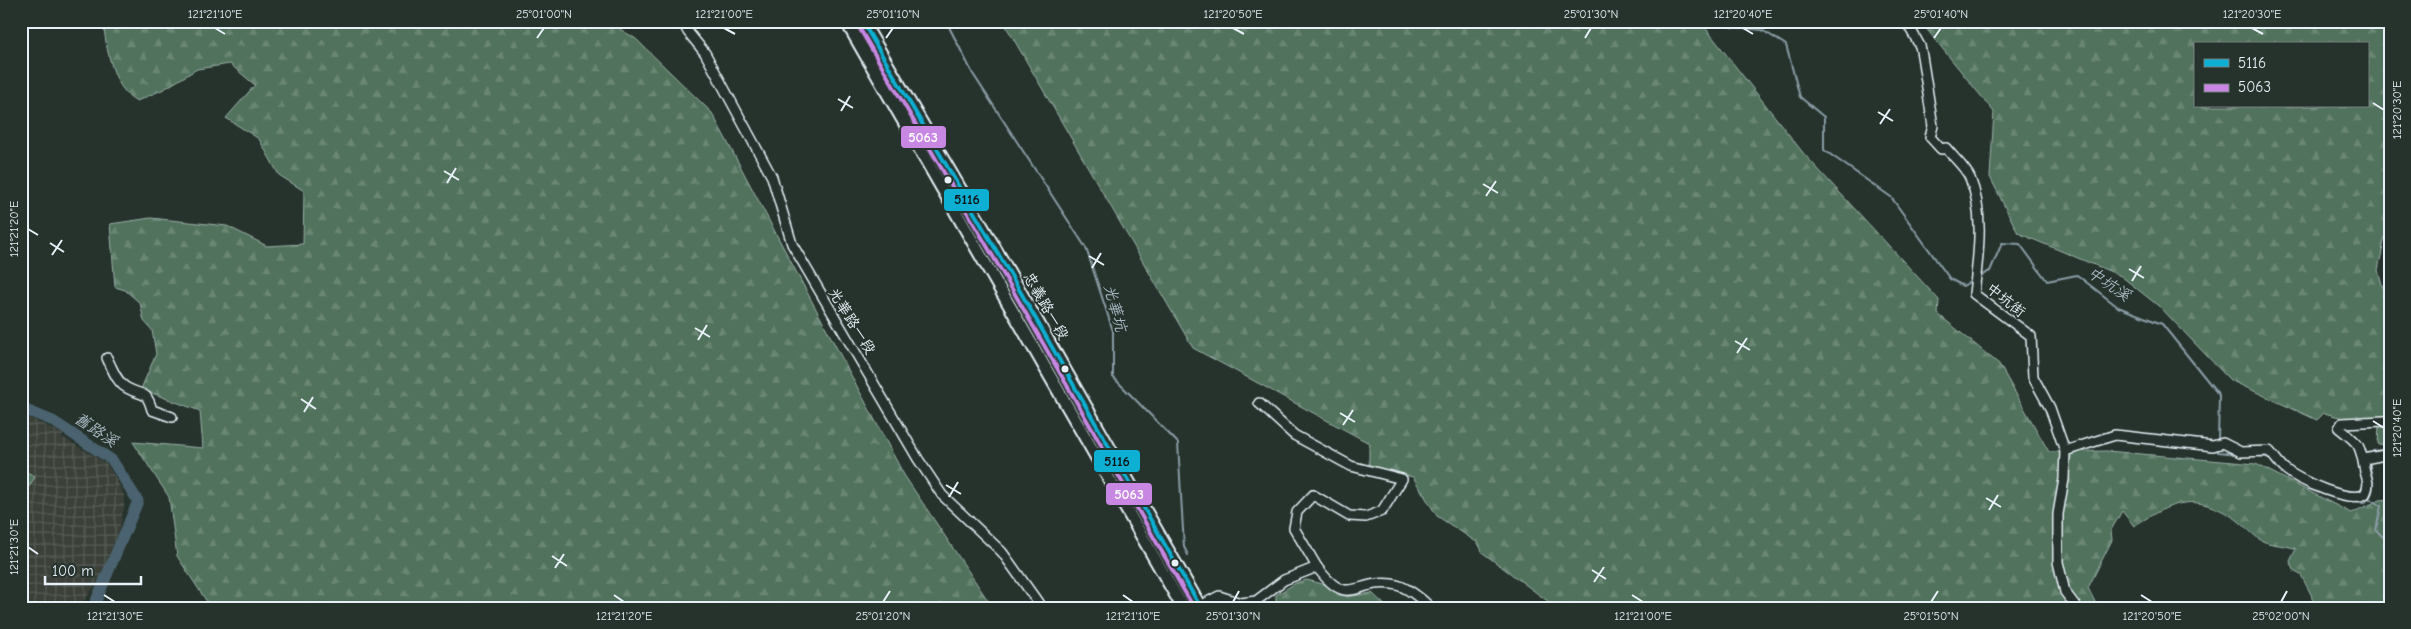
<svg xmlns="http://www.w3.org/2000/svg" width="2411" height="629" font-family="'Comic Neue','LXGW WenKai TC',sans-serif">
	<style>
		.industrial { fill: url(#industrial-grid) }
		.green { fill: #51725c; stroke: #9cb2aa }
		.forest { fill: url(#forest-firs); stroke: #9cb2aa; fill-rule: evenodd }
		.lines { fill: none; stroke-linecap: round; stroke-linejoin: round }
		.stream { stroke: #8a9ca6; stroke-width: 2 }
		.river { stroke: #4b6470; stroke-width: 11 }
		.minor-casing { stroke: #e8f1f8; stroke-width: 12 }
		.major-casing { stroke: #e8f1f8; stroke-width: 15 }
		.minor { stroke: #26332d; stroke-width: 9 }
		.major { stroke: #26332d; stroke-width: 11 }
		.bus-1-casing { stroke: #26332d; stroke-width: 8 }
		.bus-2-casing { stroke: #26332d; stroke-width: 8 }
		.bus-1 { stroke: #0dafd3; stroke-width: 4 }
		.bus-2 { stroke: #c787e3; stroke-width: 4 }
		.ticks { fill: none; stroke: #e8f1f8; stroke-width: 2 }
		.bus-dot { fill: #e8f1f8; stroke: #26332d; stroke-width: 2 }
		.labels { text-anchor: middle; dominant-baseline: central; stroke-width: 4; stroke-linejoin: round; paint-order: stroke }
		.street-label { font-size: 15px; fill: #e8f1f8; stroke: #26332d }
		.water-label { font-size: 16px; font-style: italic; fill: #a9b9c2; stroke: #26332d }
		.line-badge { stroke: #26332d; stroke-width: 2 }
		.badge-label { font-size: 14px; text-anchor: middle; font-weight: bold; fill: #fff }
		.pale-badge-label { font-size: 14px; text-anchor: middle; font-weight: bold; fill: #111 }
		.neatline { fill: none; stroke: #e8f1f8; stroke-width: 2 }
		.ticks-label { font-size: 12px; text-anchor: middle; fill: #e8f1f8 }
	</style>
	<defs>
		<pattern id="industrial-grid" width="8" height="8" patternUnits="userSpaceOnUse" patternTransform="scale(1.25)"><rect width="8" height="8" fill="#3a4038"/><path d="M0 4h8M4 0v8" fill="none" stroke="#565c56"/></pattern>
		<pattern id="forest-firs" width="22" height="20" patternUnits="userSpaceOnUse" patternTransform="scale(1.25)"><rect width="22" height="20" fill="#51725c"/><path d="M5 1l3.5 6h-7zM16 11l3.5 6h-7z" fill="#6a8774"/></pattern>
	</defs>
	<rect width="100%" height="100%" fill="#26332d"/>
	<filter id="ink" filterUnits="userSpaceOnUse"><feTurbulence type="fractalNoise" baseFrequency=".02" numOctaves="2"/><feDisplacementMap in="SourceGraphic" scale="10" xChannelSelector="R" yChannelSelector="G"/><feConvolveMatrix kernelMatrix="1 2 1 2 8 2 1 2 1" color-interpolation-filters="sRGB"/></filter>
	<g filter="url(#ink)">
		<path class="industrial" d="M21,414L64,434L62,437L106,463L117,480L124,495V507L119,531L101,577L79,608H21Z"/>
		<path class="green" d="M21,468L35,477L21,499Z"/>
		<g class="forest">
			<path d="M103,21H607L636,39L712,113L904,475L993,608H211L177,556L169,497L133,442L203,448L200,411L141,389L156,354L152,330L144,321L140,303L125,290L115,287L110,224L151,218L227,226L267,246L303,244L304,191L279,175L259,139L226,118L255,85L230,64L197,69L164,89L137,101C112,89 106,46 103,21Z"/>
			<path d="M1003,21H1700L1804,154L1939,300L1938,314L1999,364L2049,452L2107,451L2256,464L2351,513L2380,500L2390,499V608H2312L2316,604L2301,575L2295,572L2290,561L2296,549C2285,544 2269,546 2259,539C2251,533 2244,525 2236,519C2194,492 2173,501 2134,526L2122,511L2111,530L2112,540L2088,588L2098,608H1557L1483,553L1478,543L1437,516L1413,477L1369,467V443L1193,348Z"/>
			<path d="M1920,21H2390V213L2378,270L2390,314V445L2378,444L2379,425L2364,417L2343,418L2324,413L2317,420L2230,380L2161,308L2121,276L2018,233L1990,177L1994,112ZM2195,44H2367V106H2195Z"/>
			<path d="M1307,580L1327,585L1347,597L1372,593L1388,608H1276V595L1296,583Z"/>
		</g>
		<g class="lines">
			<g class="stream">
				<path d="M946,21L973,74L1086,248L1113,331V377L1178,443L1184,547L1188,555"/>
				<path d="M1730,21L1731,27L1762,30L1786,45L1800,97L1824,117V150L1891,197L1950,279L1963,286L1971,281"/>
				<path d="M1980,276L1990,271L2002,243L2020,244L2047,281L2077,275L2118,307L2162,324L2219,395L2218,442"/>
				<path d="M2218,447V452L2267,457L2273,462"/>
				<path d="M2372,454L2373,451L2390,449"/>
				<path d="M2301,484L2309,489L2319,492"/>
				<path d="M2370,499L2381,506L2376,530L2390,544"/>
				<path d="M2353,500L2364,503C2380,492 2369,476 2370,461"/>
				<path d="M1217,607L1222,608"/>
			</g>
			<path class="river" d="M21,408L53,421L112,460L138,501L93,608"/>
			<defs>
				<g id="minor">
					<path d="M682,21L688,32L705,53L772,177L792,244L918,459L942,495L1002,552L1042,608"/>
					<path d="M1906,21L1920,46L1922,56L1933,126L1930,137L1941,149L1946,148C1953,157 1966,168 1970,178C1985,214 1978,256 1974,294L2031,336L2033,377L2050,408L2065,451L2064,479L2058,514V562L2065,592L2077,608"/>
					<path d="M107,358C112,368 117,383 127,388C143,397 146,389 152,410L172,417"/>
					<path d="M2065,451L2115,435L2213,446L2223,443L2241,452L2269,451C2275,457 2279,464 2285,469C2298,480 2350,504 2365,494C2371,482 2366,479 2364,467C2360,443 2358,443 2339,428L2342,423L2384,421L2390,422"/>
					<path d="M2364,459L2390,454"/>
					<path d="M1317,567C1349,610 1355,579 1392,584C1405,585 1422,599 1431,608"/>
					<path d="M1196,608L1219,596L1241,603L1256,601L1284,580L1317,567L1294,528L1297,512L1313,495L1349,516L1366,517L1382,511L1402,479L1351,466L1294,435L1259,403"/>
				</g>
				<g id="major">
					<path d="M846,21L1183,608"/>
					<path d="M862,21L1013,279L1201,608"/>
				</g>
			</defs>
			<use href="#minor" class="minor-casing"/>
			<use href="#major" class="major-casing"/>
			<use href="#minor" class="minor"/>
			<use href="#major" class="major"/>
			<defs>
				<path id="bus-1" d="M862,21L1013,279L1201,608"/>
				<path id="bus-2" d="M857,24L1008,282L1194,608"/>
			</defs>
			<use href="#bus-1" class="bus-1-casing"/>
			<use href="#bus-2" class="bus-2-casing"/>
			<use href="#bus-1" class="bus-1"/>
			<use href="#bus-2" class="bus-2"/>
		</g>
	</g>
	<path class="ticks" d="M215,28L225,34M724,28L735,34M1233,28L1244,34M1743,28L1753,34M2252,28L2263,34M537,38L544,28M886,38L893,28M1585,38L1591,28M1934,38L1941,28M838,99L853,108M2373,103L2384,110M841,111L850,96M1878,112L1893,121M1880,124L1890,109M444,171L459,180M447,183L456,168M1483,184L1498,193M1486,196L1496,181M28,229L38,235M50,243L64,252M52,255L62,240M1089,256L1104,265M1092,268L1101,253M2129,269L2144,278M2132,281L2141,266M695,328L710,337M698,340L707,325M1735,341L1750,350M1737,353L1747,338M301,399L316,409M304,412L313,397M1340,413L1355,422M2373,421L2384,428M1343,425L1353,410M946,485L961,494M949,497L958,482M1986,498L2001,507M1989,510L1998,495M28,547L38,554M552,556L567,566M555,568L564,554M1592,570L1606,579M1594,582L1604,567M104,595L115,602M614,595L624,602M1123,595L1133,602M1632,595L1643,602M2141,595L2152,602M883,602L890,591M1233,602L1239,591M1931,602L1938,591M2281,602L2287,591"/>
	<g class="bus-dot">
		<circle cx="948" cy="180" r="4.5"/>
		<circle cx="1065" cy="369" r="4.5"/>
		<circle cx="1175" cy="563" r="4.5"/>
	</g>
	<g class="labels">
		<g class="street-label">
			<text transform="translate(2006 300) rotate(38)">中坑街</text>
			<text transform="translate(1046 306) rotate(60)">忠義路一段</text>
			<text transform="translate(852 321) rotate(58)">光華路一段</text>
		</g>
		<g class="water-label">
			<text transform="translate(2109 284) rotate(34)">中坑溪</text>
			<text transform="translate(1115 308) rotate(75)">光華坑</text>
			<text transform="translate(96 430) rotate(34)">舊路溪</text>
		</g>
	</g>
	<g class="line-badge">
		<rect x="900" y="125" width="47" height="24" rx="5" fill="#c787e3"/>
		<rect x="943" y="188" width="47" height="24" rx="5" fill="#0dafd3"/>
		<rect x="1093" y="449" width="48" height="24" rx="5" fill="#0dafd3"/>
		<rect x="1105" y="482" width="48" height="24" rx="5" fill="#c787e3"/>
	</g>
	<g class="badge-label">
		<text x="923" y="142">5063</text>
		<text x="1129" y="499">5063</text>
	</g>
	<g class="pale-badge-label">
		<text x="967" y="204">5116</text>
		<text x="1117" y="466">5116</text>
	</g>
	<rect width="2411" height="629" fill="none" stroke="#26332d" stroke-width="55"/>
	<rect x="2194" y="42" width="175" height="65" fill="#26332d" stroke="#747f7e"/>
	<rect x="2204" y="59" width="25" height="8" fill="#0dafd3" stroke="#747f7e"/>
	<text x="2238" y="68" font-size="15" fill="#e8f1f8">5116</text>
	<rect x="2204" y="84" width="25" height="8" fill="#c787e3" stroke="#747f7e"/>
	<text x="2238" y="92" font-size="15" fill="#e8f1f8">5063</text>
	<path d="M45 576v8h96v-8" fill="none" stroke="#e8f1f8" stroke-width="2.5"/>
	<text x="52" y="576" font-size="15" fill="#e8f1f8" stroke="#26332d" stroke-width="4" paint-order="stroke">100 m</text>
	<rect x="28" y="28" width="2356" height="574" class="neatline"/>
	<g class="ticks-label">
		<text x="215" y="18">121°21'10"E</text>
		<text x="544" y="18">25°01'00"N</text>
		<text x="724" y="18">121°21'00"E</text>
		<text x="893" y="18">25°01'10"N</text>
		<text x="1233" y="18">121°20'50"E</text>
		<text x="1591" y="18">25°01'30"N</text>
		<text x="1743" y="18">121°20'40"E</text>
		<text x="1941" y="18">25°01'40"N</text>
		<text x="2252" y="18">121°20'30"E</text>
		<text transform="translate(2397 110) rotate(-90)" y="4">121°20'30"E</text>
		<text transform="translate(14 229) rotate(-90)" y="4">121°21'20"E</text>
		<text transform="translate(2397 428) rotate(-90)" y="4">121°20'40"E</text>
		<text transform="translate(14 547) rotate(-90)" y="4">121°21'30"E</text>
		<text x="115" y="620">121°21'30"E</text>
		<text x="624" y="620">121°21'20"E</text>
		<text x="883" y="620">25°01'20"N</text>
		<text x="1133" y="620">121°21'10"E</text>
		<text x="1233" y="620">25°01'30"N</text>
		<text x="1643" y="620">121°21'00"E</text>
		<text x="1931" y="620">25°01'50"N</text>
		<text x="2152" y="620">121°20'50"E</text>
		<text x="2281" y="620">25°02'00"N</text>
	</g>
</svg>
